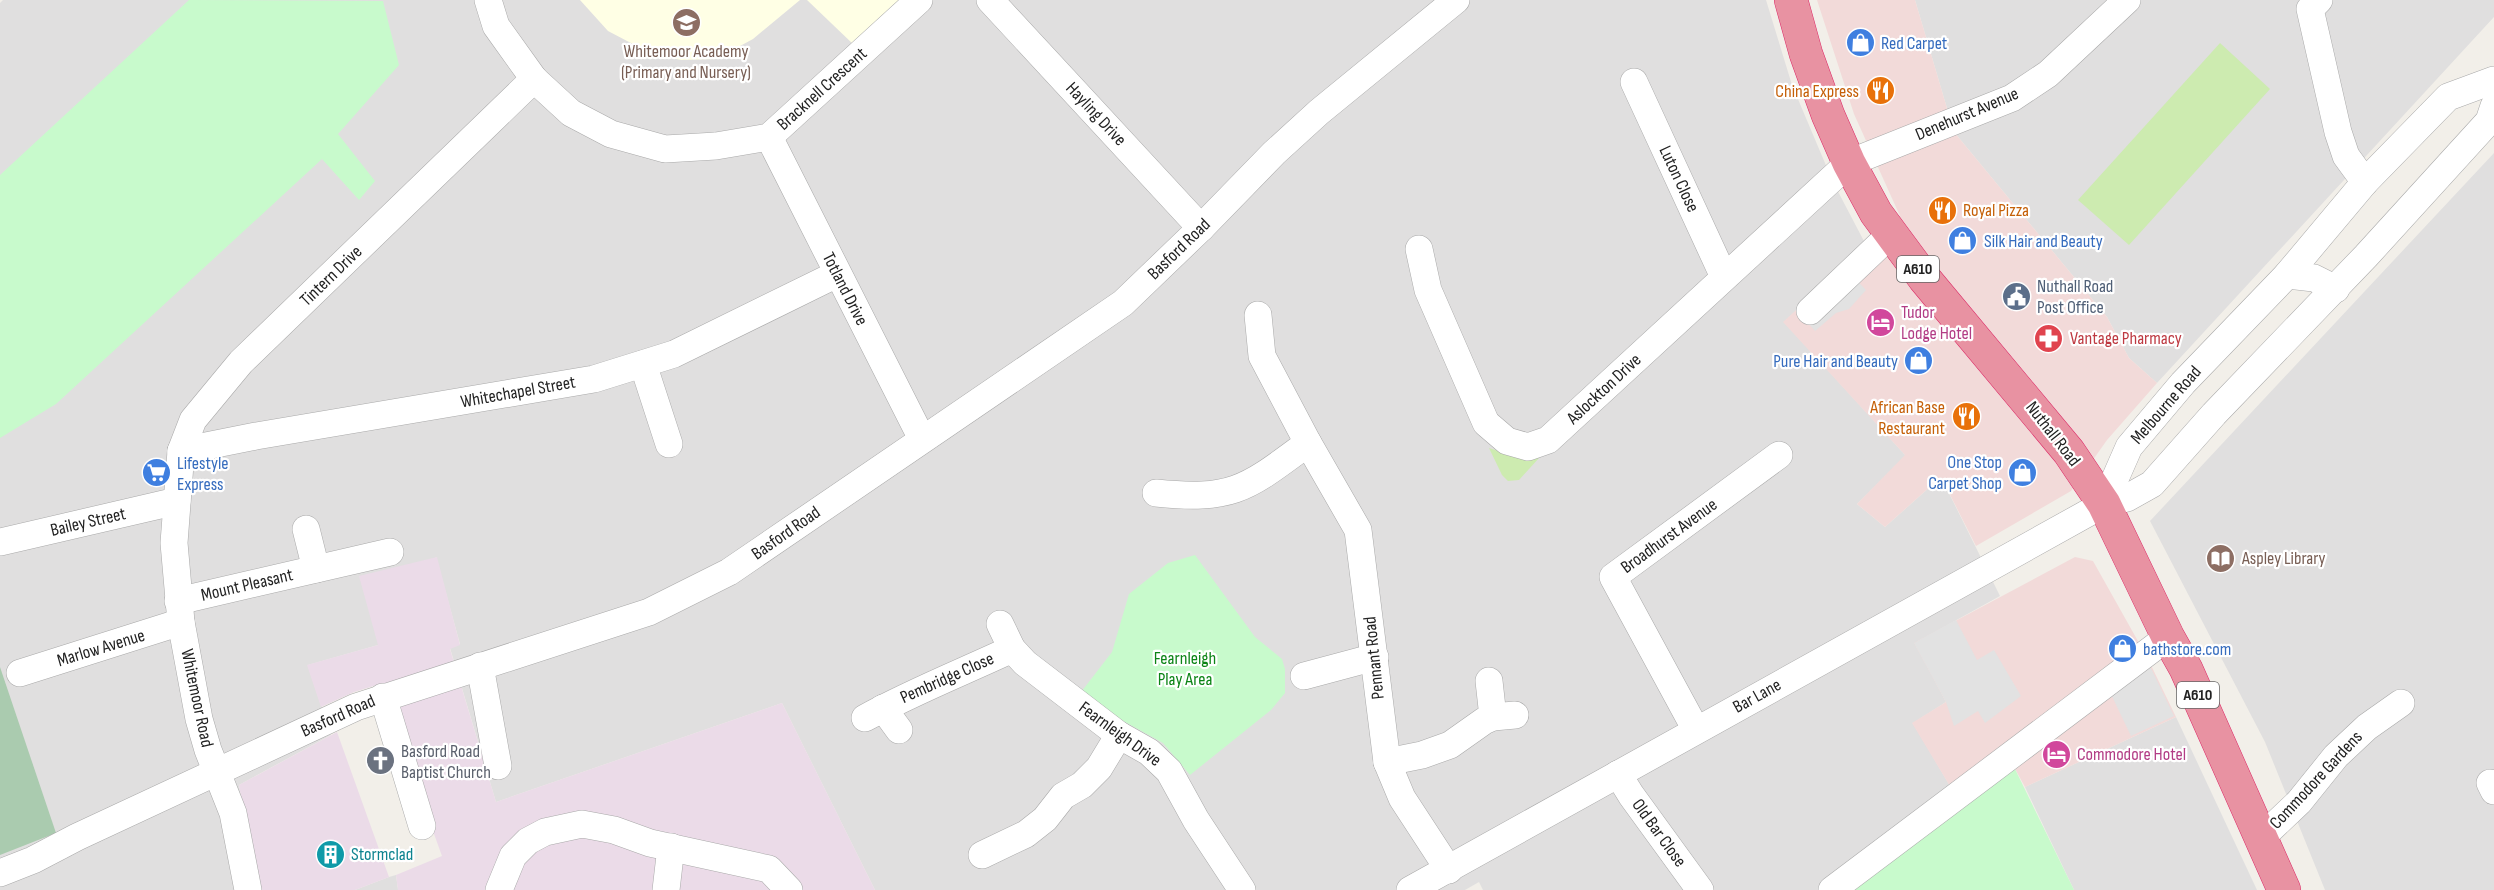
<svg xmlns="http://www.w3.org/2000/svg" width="2494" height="890" font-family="'Sofia Sans Condensed',sans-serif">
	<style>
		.residential { fill: #e0dfdf }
		.commercial { fill: #f2dad9 }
		.industrial { fill: #ebdbe8 }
		.education { fill: #ffffe5 }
		.grass { fill: #cdebb0 }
		.cemetery { fill: #aacbaf }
		.park { fill: #c8facc }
		.parking { fill: #e2e2e2 }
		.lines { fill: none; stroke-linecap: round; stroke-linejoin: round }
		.minor-casing { stroke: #a9a9a9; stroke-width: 28 }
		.highway-casing { stroke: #dc2a67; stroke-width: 34 }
		.minor { stroke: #fff; stroke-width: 27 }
		.highway { stroke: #e892a2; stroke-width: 33 }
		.labels { text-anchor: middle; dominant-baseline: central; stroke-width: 4.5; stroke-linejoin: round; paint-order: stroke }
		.shield { fill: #fff; stroke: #646464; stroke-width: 1.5 }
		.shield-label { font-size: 16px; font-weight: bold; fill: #222 }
		.shop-label { font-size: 18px; fill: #366cbe; stroke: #fff; text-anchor: start }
		.education-label { font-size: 18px; fill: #785e54; stroke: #fff }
		.street-label { font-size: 18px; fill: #222; stroke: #fff }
		.food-label { font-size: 18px; fill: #c56008; stroke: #fff; text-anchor: end }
		.service-label { font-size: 18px; fill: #4e5e75; stroke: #fff; text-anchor: start }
		.hotel-label { font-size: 18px; fill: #b23c85; stroke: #fff; text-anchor: start }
		.health-label { font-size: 18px; fill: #be3a42; stroke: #fff; text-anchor: start }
		.park-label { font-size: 18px; fill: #0c8416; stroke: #fff }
		.worship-label { font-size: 18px; fill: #5b616d; stroke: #fff; text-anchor: start }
		.culture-label { font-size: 18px; fill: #0d838f; stroke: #fff; text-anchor: start }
	</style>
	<rect width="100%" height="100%" fill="#f2efe9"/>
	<g class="residential">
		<path d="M3,0H1766L1792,85L1833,182L1866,245L1784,322L1906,456L1857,504L1885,527L1941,477L2000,596L1915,643L1946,702L1913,723L1960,803L1847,890H1483L1479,882L1465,890H875L782,703L496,802L450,648L460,644L436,557L378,645L308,665L331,735L239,785L256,890H0V3Z"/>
		<path d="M1915,0H2494V17L2157,383L2129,358L2107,317L1954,132Z"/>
		<path d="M2494,153V890H2325L2265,742L2150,521Z"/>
		<path d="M2176,717L2257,890H2074L2025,787Z"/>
		<path d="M396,875L398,890H355L389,877Z"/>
	</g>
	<g class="commercial">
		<path d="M1817,0H1915L1954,132L2107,317L2129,358L2157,383L2107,440L2071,491L1976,546L1941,477L1885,527L1857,504L1905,455L1783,322L1900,216L1854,114Z"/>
		<path d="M2075,557L2093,561L2148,659L2176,717L2025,787L2014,767L1960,803L1912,723L1946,702L1914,643Z"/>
	</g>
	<g class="industrial">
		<path d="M437,557L460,645L450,649L496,802L782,703L875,890H398L396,875L442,856L380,684L354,692L321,707L307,665L378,645L359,576Z"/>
		<path d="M337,732L389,877L355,890H256L239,785Z"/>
	</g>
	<g class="education">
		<path d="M580,0H800L753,39L716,59L681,60L650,53L608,31Z"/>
		<path d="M807,0H904L854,45Z"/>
	</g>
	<g class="grass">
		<path d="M2220,43L2270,89L2129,245L2078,200Z"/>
		<path d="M1489,448L1508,454L1540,457L1519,480L1508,481L1502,475Z"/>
	</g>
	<path class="cemetery" d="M0,667L56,833L0,855Z"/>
	<g class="park">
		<path d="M189,0L383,1L399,65L338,134L375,181L359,200L322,159L56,404L0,438V175Z"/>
		<path d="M1195,555L1255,637L1282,659L1285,669V693L1271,710L1190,775L1163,743L1078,696L1112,652L1129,594L1168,563Z"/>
		<path d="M2014,767L2074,890H1847Z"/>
	</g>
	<g class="parking">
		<path d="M1845,268L1866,290L1849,309L1836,313L1815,331L1798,312Z"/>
		<path d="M1956,620L1977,660L1994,650L2021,696L1985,723L1978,711L1954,726L1946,702L1914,643Z"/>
		<path d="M2147,660L2174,716L2131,736L2108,688Z"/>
	</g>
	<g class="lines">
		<defs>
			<g id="minor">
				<path d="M488,0L496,26L534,79L571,113L611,134L665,149L716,146L769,137L919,0"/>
				<path d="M990,0L1201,228"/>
				<path d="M2319,0L2310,9L2338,132L2346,156L2365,182"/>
				<path d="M1634,82L1724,277"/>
				<path d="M769,137L922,439"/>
				<path d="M1419,249L1428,290L1486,423L1507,441L1528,447L1548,440L1849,163L2012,98L2048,74L2127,0"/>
				<path d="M2287,275L2314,278L2336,289"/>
				<path d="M1810,311L1891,234"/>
				<path d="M1258,315L1262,356L1308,443L1358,530L1387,762L1402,798L1449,870"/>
				<path d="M643,364L669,444"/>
				<path d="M181,451L256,436L594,379L674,354L837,274"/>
				<path d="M1156,493C1234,501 1247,488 1308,443"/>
				<path d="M2104,504L2129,447L2183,383L2287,275L2365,182L2448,97L2494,80"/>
				<path d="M306,529L316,569"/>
				<path d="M0,542L177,501"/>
				<path d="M178,601L390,552"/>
				<path d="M1000,624L1012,649L1025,663L1119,735L1149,752L1169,771L1196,820L1242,890"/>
				<path d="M480,666L498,766"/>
				<path d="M20,673L181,622"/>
				<path d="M1304,676L1375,657"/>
				<path d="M1489,681L1493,717"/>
				<path d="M383,697L422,826"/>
				<path d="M883,708L899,730"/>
				<path d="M865,718C912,692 963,672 1012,649"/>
				<path d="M1696,730L1613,577L1779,455"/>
				<path d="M1387,762L1422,755L1450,745L1484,721L1493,717L1515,715"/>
				<path d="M1618,774L1631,795L1700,890"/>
				<path d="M2490,783L2494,791"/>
				<path d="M2261,838L2299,802L2336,756L2367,727L2401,703"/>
				<path d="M982,855L1026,834L1045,819L1063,796L1082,785L1099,768L1119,735"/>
				<path d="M0,873L33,860L77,837L356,707L649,612L729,572L1123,303L1201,228L1274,153L1319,112L1456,0"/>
				<path d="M248,890L233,813L208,750L199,719L181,622L174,543L181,451L193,420L241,362L534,79"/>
				<path d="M499,890L513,856L528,841L545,832L582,824L614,830L650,843L769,869L789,890"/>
				<path d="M666,890L671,847"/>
				<path d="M1410,890L2104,504L2127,498L2152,484L2214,414L2366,256L2489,121L2494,106"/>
				<path d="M1832,890L2168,637"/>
			</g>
			<path id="highway" d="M1791,0L1806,54L1828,115L1849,163L1876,213L1924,278L2069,452L2104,504L2168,637L2186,669L2284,890"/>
		</defs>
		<use href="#minor" class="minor-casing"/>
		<use href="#highway" class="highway-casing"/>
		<use href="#minor" class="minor"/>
		<use href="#highway" class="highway"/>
	</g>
	<defs>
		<symbol id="school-disc" viewBox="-11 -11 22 22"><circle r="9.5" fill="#8d6e63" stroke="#fff"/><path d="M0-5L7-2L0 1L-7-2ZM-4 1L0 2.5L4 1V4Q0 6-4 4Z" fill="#fff"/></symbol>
		<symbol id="shop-disc" viewBox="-11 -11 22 22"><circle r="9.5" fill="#3f7fe0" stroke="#fff"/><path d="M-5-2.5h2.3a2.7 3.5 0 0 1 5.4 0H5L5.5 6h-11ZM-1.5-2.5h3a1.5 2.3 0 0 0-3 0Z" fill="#fff"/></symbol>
		<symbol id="restaurant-disc" viewBox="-11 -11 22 22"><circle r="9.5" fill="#e8710a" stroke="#fff"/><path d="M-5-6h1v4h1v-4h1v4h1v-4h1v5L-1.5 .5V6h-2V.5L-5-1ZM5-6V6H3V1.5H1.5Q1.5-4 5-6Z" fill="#fff"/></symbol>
		<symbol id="civic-disc" viewBox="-11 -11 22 22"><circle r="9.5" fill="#5c6f8a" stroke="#fff"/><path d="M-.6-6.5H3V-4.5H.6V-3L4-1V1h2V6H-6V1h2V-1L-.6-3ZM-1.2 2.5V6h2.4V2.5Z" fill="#fff"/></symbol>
		<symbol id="hotel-disc" viewBox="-11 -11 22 22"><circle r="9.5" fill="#d1479c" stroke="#fff"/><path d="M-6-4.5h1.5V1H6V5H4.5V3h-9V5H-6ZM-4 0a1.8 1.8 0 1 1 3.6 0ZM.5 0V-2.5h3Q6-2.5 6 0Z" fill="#fff"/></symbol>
		<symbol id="pharmacy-disc" viewBox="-11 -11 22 22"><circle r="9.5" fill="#e0444e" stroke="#fff"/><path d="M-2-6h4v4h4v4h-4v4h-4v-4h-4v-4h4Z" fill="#fff"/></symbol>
		<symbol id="supermarket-disc" viewBox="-11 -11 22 22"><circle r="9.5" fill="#3f7fe0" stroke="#fff"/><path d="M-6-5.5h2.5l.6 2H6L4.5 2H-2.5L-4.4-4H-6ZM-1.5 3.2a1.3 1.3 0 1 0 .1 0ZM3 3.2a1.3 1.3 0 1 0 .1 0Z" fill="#fff"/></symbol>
		<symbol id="library-disc" viewBox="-11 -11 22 22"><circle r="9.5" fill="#8d6e63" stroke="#fff"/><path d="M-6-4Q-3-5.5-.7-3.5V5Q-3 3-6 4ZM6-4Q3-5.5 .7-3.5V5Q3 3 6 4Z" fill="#fff"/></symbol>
		<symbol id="church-disc" viewBox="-11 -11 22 22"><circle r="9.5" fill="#6b7280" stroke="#fff"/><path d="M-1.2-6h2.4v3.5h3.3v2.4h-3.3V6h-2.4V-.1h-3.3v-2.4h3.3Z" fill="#fff"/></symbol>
		<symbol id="building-disc" viewBox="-11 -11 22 22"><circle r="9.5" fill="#0f9aa8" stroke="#fff"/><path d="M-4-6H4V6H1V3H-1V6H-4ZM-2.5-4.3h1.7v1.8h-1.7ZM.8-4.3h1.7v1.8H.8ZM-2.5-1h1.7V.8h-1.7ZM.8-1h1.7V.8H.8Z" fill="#fff"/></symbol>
	</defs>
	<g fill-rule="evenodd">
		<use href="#school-disc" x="670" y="6" width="33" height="33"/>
		<use href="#shop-disc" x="1844" y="26" width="33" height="33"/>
		<use href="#restaurant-disc" x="1864" y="74" width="33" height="33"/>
		<use href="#restaurant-disc" x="1926" y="194" width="33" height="33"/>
		<use href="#shop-disc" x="1946" y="224" width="33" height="33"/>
		<use href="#civic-disc" x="2000" y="280" width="33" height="33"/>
		<use href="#hotel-disc" x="1864" y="306" width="33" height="33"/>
		<use href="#pharmacy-disc" x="2032" y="322" width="33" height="33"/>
		<use href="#shop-disc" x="1902" y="344" width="33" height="33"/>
		<use href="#restaurant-disc" x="1950" y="400" width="33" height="33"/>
		<use href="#shop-disc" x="2006" y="456" width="33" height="33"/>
		<use href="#supermarket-disc" x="140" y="456" width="33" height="33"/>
		<use href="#library-disc" x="2204" y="542" width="33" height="33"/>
		<use href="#shop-disc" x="2106" y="632" width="33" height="33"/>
		<use href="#hotel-disc" x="2040" y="738" width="33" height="33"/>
		<use href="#church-disc" x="364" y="744" width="33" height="33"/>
		<use href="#building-disc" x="314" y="838" width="33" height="33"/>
	</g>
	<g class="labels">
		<g class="shield">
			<rect x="1897" y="256" width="42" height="26" rx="4.5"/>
			<rect x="2177" y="682" width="42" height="26" rx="4.5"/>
		</g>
		<g class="shield-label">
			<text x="1918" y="269">A610</text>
			<text x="2198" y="695">A610</text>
		</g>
		<g class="shop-label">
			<text x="1881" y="43">Red Carpet</text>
			<text x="1984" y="241">Silk Hair and Beauty</text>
			<text x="1898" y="361" text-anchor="end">Pure Hair and Beauty</text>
			<text x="2002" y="462" text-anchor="end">One Stop<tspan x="2002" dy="21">Carpet Shop</tspan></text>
			<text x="177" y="463">Lifestyle<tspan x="177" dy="21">Express</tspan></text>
			<text x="2143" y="649">bathstore.com</text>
		</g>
		<g class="education-label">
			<text x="686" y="51">Whitemoor Academy<tspan x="686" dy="21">(Primary and Nursery)</tspan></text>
			<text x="2242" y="558" text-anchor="start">Aspley Library</text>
		</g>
		<g class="street-label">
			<text transform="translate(822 89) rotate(-42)">Bracknell Crescent</text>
			<text transform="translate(1096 114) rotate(47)">Hayling Drive</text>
			<text transform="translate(1967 114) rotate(-23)">Denehurst Avenue</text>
			<text transform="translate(1679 179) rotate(65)">Luton Close</text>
			<text transform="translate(1179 249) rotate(-44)">Basford Road</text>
			<text transform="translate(331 276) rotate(-44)">Tintern Drive</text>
			<text transform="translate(845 289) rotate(63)">Totland Drive</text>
			<text transform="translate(1604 389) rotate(-43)">Aslockton Drive</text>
			<text transform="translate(518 392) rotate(-10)">Whitechapel Street</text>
			<text transform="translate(2166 405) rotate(-49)">Melbourne Road</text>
			<text transform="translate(2053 434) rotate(52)">Nuthall Road</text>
			<text transform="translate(88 522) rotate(-13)">Bailey Street</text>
			<text transform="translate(786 533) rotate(-35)">Basford Road</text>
			<text transform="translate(1669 536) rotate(-36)">Broadhurst Avenue</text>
			<text transform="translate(247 585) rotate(-13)">Mount Pleasant</text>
			<text transform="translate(101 648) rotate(-17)">Marlow Avenue</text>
			<text transform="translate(1374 658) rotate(-96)">Pennant Road</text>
			<text transform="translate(947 678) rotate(-24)">Pembridge Close</text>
			<text transform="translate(1757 696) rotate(-29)">Bar Lane</text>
			<text transform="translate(197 698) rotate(78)">Whitemoor Road</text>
			<text transform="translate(338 716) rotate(-24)">Basford Road</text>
			<text transform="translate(1120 734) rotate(36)">Fearnleigh Drive</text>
			<text transform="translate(2316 780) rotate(-47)">Commodore Gardens</text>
			<text transform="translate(1659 833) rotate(54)">Old Bar Close</text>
		</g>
		<g class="food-label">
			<text x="1859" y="91">China Express</text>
			<text x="1963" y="210" text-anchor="start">Royal Pizza</text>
			<text x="1945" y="407">African Base<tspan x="1945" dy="21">Restaurant</tspan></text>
		</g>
		<g class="service-label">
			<text x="2037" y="286">Nuthall Road<tspan x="2037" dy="21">Post Office</tspan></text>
		</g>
		<g class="hotel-label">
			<text x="1901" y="312">Tudor<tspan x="1901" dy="21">Lodge Hotel</tspan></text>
			<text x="2077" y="754">Commodore Hotel</text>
		</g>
		<g class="health-label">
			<text x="2070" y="338">Vantage Pharmacy</text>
		</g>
		<g class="park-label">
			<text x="1185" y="658">Fearnleigh<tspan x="1185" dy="21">Play Area</tspan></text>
		</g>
		<g class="worship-label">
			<text x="401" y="751">Basford Road<tspan x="401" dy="21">Baptist Church</tspan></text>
		</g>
		<g class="culture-label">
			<text x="351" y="854">Stormclad</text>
		</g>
	</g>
</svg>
